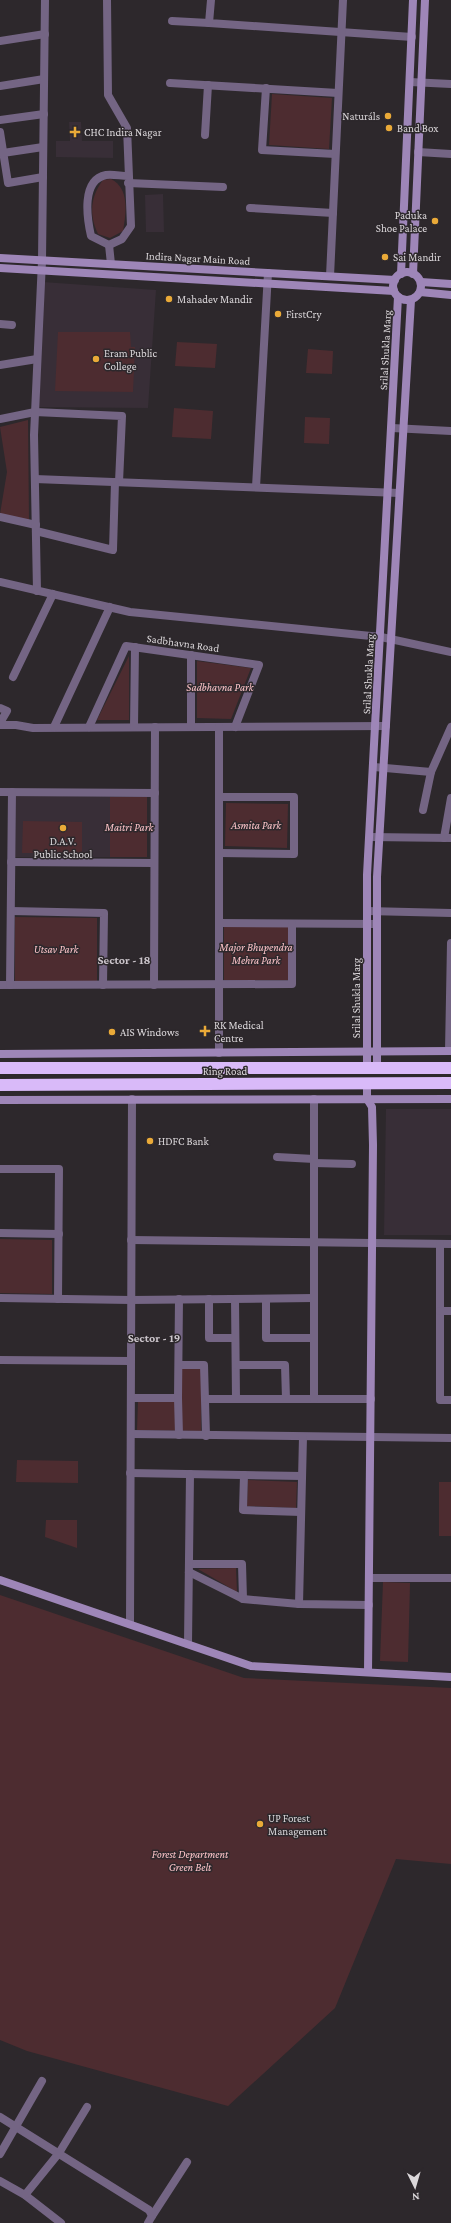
<svg xmlns="http://www.w3.org/2000/svg" width="451" height="2223" font-family="'Crimson Pro',serif">
	<style>
		.built { fill: #382e37 }
		.green { fill: #4d2c30 }
		.lines { fill: none; stroke-linecap: round; stroke-linejoin: round }
		.street { stroke: #746584; stroke-width: 8 }
		.secondary { stroke: #9e86b8; stroke-width: 8 }
		.highway { stroke: #d9baf9; stroke-width: 12 }
		.poi-dot { fill: #eaaa38; stroke: #2d282c; stroke-width: 1.5 }
		.labels { text-anchor: middle; dominant-baseline: central; stroke-width: 3; stroke-linejoin: round; paint-order: stroke }
		.poi-label { font-size: 11px; fill: #dbd7da; stroke: #2d282c; text-anchor: start }
		.street-label { font-size: 11px; fill: #dbd7da; stroke: #2d282c }
		.park-label { font-size: 11px; font-style: italic; fill: #fec4c9; stroke: #2d282c }
		.neighbourhood-label { font-size: 12px; font-weight: bold; fill: #cac4ca; stroke: #2d282c }
	</style>
	<rect width="100%" height="100%" fill="#2d282c"/>
	<g class="built">
		<path d="M69,122H81L82,141H113V158L56,157V141H70Z"/>
		<path d="M163,194L164,232H146L145,195Z"/>
		<path d="M43,282L156,290L148,408L39,407Z"/>
		<path d="M16,795L110,797V857H15Z"/>
		<path d="M386,1109H451V1235H384Z"/>
	</g>
	<g class="green">
		<path d="M272,94L332,98L329,149L269,145Z"/>
		<path d="M111,179C130,189 126,213 123,231L110,238L98,234C89,215 90,197 103,180Z"/>
		<path d="M58,332H130L131,347H135L133,392L55,391Z"/>
		<path d="M177,342L217,344L215,368L175,366Z"/>
		<path d="M308,349L333,351L332,374L306,373Z"/>
		<path d="M174,408L213,411L211,439L172,437Z"/>
		<path d="M305,417L330,418L329,444L304,443Z"/>
		<path d="M28,420L29,520L0,514L7,472L0,427Z"/>
		<path d="M129,656V720H97Z"/>
		<path d="M197,661L251,668L231,719L197,718Z"/>
		<rect x="110" y="797" width="37" height="60"/>
		<path d="M226,803L288,804L287,848L225,846Z"/>
		<path d="M23,821L82,822V853H22Z"/>
		<path d="M15,917L97,918V981H15Z"/>
		<rect x="224" y="927" width="64" height="53"/>
		<path d="M0,1239L52,1240V1294L0,1293Z"/>
		<path d="M181,1369H201V1431L137,1430L138,1402L180,1401Z"/>
		<path d="M17,1460L78,1461V1483L16,1482Z"/>
		<path d="M248,1480L297,1482L296,1508L247,1506Z"/>
		<rect x="439" y="1482" width="12" height="54"/>
		<path d="M46,1520H77V1548L45,1537Z"/>
		<path d="M236,1568L237,1592L198,1569Z"/>
		<path d="M383,1582L410,1583L408,1662L380,1661Z"/>
		<path d="M0,1595L244,1678L451,1688V1864L396,1859L335,2008L228,2106L27,2051L0,2040Z"/>
	</g>
	<g class="lines">
		<g class="street">
			<path d="M107,0L108,95L127,128L131,226L122,239L109,245L91,236C87,218 81,180 106,175C113,174 121,176 128,176"/>
			<path d="M211,0L209,23L412,37"/>
			<path d="M172,21L209,23"/>
			<path d="M0,41L45,34"/>
			<path d="M410,82L451,84"/>
			<path d="M170,83L338,93"/>
			<path d="M0,86L44,79"/>
			<path d="M266,88L262,150L335,154"/>
			<path d="M0,120L44,114"/>
			<path d="M0,132L8,183L43,177"/>
			<path d="M205,135L208,85"/>
			<path d="M418,152L451,154"/>
			<path d="M3,153L43,147"/>
			<path d="M128,183L223,187"/>
			<path d="M250,208L333,213"/>
			<path d="M109,245L111,264"/>
			<path d="M330,276L343,0"/>
			<path d="M0,324L12,325"/>
			<path d="M0,365L37,359"/>
			<path d="M0,419L35,412L122,416L119,482"/>
			<path d="M392,428L451,431"/>
			<path d="M35,479L399,493"/>
			<path d="M256,487L268,273"/>
			<path d="M0,517L36,525"/>
			<path d="M36,531L113,550L115,482"/>
			<path d="M0,582L130,612L381,637L451,652"/>
			<path d="M37,591L34,435L42,261L45,0"/>
			<path d="M13,677L53,594"/>
			<path d="M0,708L7,711L0,723"/>
			<path d="M0,725H16L33,728L386,726"/>
			<path d="M54,727L110,607"/>
			<path d="M89,727L126,646L259,665L235,727"/>
			<path d="M134,727L135,647"/>
			<path d="M191,727V655"/>
			<path d="M374,767L431,772"/>
			<path d="M0,792L155,793"/>
			<path d="M423,810L431,772L451,727"/>
			<path d="M370,837L451,838"/>
			<path d="M444,838L451,798"/>
			<path d="M219,853L294,854V797H219"/>
			<path d="M11,862L154,863"/>
			<path d="M11,911L104,913L103,985"/>
			<path d="M367,911L451,913"/>
			<path d="M219,923L377,924"/>
			<path d="M0,985L292,984V924"/>
			<path d="M10,985L12,792"/>
			<path d="M154,985L155,727"/>
			<path d="M449,1051L451,943"/>
			<path d="M219,1053V727"/>
			<path d="M277,1157L314,1159"/>
			<path d="M314,1163L352,1164"/>
			<path d="M0,1169H59L58,1299"/>
			<path d="M0,1233L59,1234"/>
			<path d="M131,1240L451,1244"/>
			<path d="M440,1244V1400H451"/>
			<path d="M0,1298L131,1300L313,1298"/>
			<path d="M209,1299V1338H235"/>
			<path d="M235,1299L236,1399"/>
			<path d="M266,1299V1338H314"/>
			<path d="M440,1311H451"/>
			<path d="M0,1360L131,1361"/>
			<path d="M179,1365H204L206,1436"/>
			<path d="M236,1365H285L286,1399"/>
			<path d="M131,1398H178L179,1299"/>
			<path d="M178,1398L179,1435"/>
			<path d="M205,1399H371"/>
			<path d="M314,1399V1099"/>
			<path d="M131,1434L451,1438"/>
			<path d="M130,1473L302,1476"/>
			<path d="M244,1475L243,1510L301,1512"/>
			<path d="M189,1564H242L243,1599"/>
			<path d="M189,1572L243,1599L299,1604L369,1605"/>
			<path d="M369,1578H451"/>
			<path d="M299,1604L303,1437"/>
			<path d="M130,1624L132,1099"/>
			<path d="M188,1644L190,1474"/>
			<path d="M0,2117L149,2210L152,2216L148,2223"/>
			<path d="M0,2154L42,2081"/>
			<path d="M0,2181L25,2195L61,2223"/>
			<path d="M25,2195L59,2153L87,2107"/>
			<path d="M152,2216L187,2162"/>
		</g>
		<g class="secondary">
			<path d="M0,258L395,280"/>
			<path d="M0,268L394,291"/>
			<circle cx="407" cy="286" r="14"/>
			<path d="M401,274L413,0"/>
			<path d="M413,274L425,0"/>
			<path d="M421,282L451,284"/>
			<path d="M420,292L451,295"/>
			<path d="M0,1054L451,1051"/>
			<path d="M367,1068V875L398,297"/>
			<path d="M377,1068V877L411,300"/>
			<path d="M367,1083V1099L372,1107L373,1145L368,1672"/>
			<path d="M0,1100L451,1099"/>
			<path d="M0,1580L251,1666L451,1677"/>
		</g>
		<g class="highway">
			<path d="M0,1068H451"/>
			<path d="M0,1085L451,1083"/>
		</g>
	</g>
	<g class="poi-dot">
		<circle cx="388" cy="116" r="4"/>
		<circle cx="389" cy="128" r="4"/>
		<path d="M73 126h4v4h4v4h-4v4h-4v-4h-4v-4h4z"/>
		<circle cx="435" cy="221" r="4"/>
		<circle cx="385" cy="257" r="4"/>
		<circle cx="169" cy="299" r="4"/>
		<circle cx="278" cy="314" r="4"/>
		<circle cx="96" cy="359" r="4"/>
		<circle cx="63" cy="828" r="4"/>
		<path d="M203 1025h4v4h4v4h-4v4h-4v-4h-4v-4h4z"/>
		<circle cx="112" cy="1032" r="4"/>
		<circle cx="150" cy="1141" r="4"/>
		<circle cx="260" cy="1824" r="4"/>
	</g>
	<g class="labels">
		<g class="poi-label">
			<text x="380" y="116" text-anchor="end">Naturáls</text>
			<text x="397" y="128">Band Box</text>
			<text x="84" y="132">CHC Indira Nagar</text>
			<text x="427" y="215" text-anchor="end">Paduka<tspan x="427" dy="13">Shoe Palace</tspan></text>
			<text x="393" y="257">Sai Mandir</text>
			<text x="177" y="299">Mahadev Mandir</text>
			<text x="286" y="314">FirstCry</text>
			<text x="104" y="353">Eram Public<tspan x="104" dy="13">College</tspan></text>
			<text x="63" y="841" text-anchor="middle">D.A.V.<tspan x="63" dy="13">Public School</tspan></text>
			<text x="214" y="1025">RK Medical<tspan x="214" dy="13">Centre</tspan></text>
			<text x="120" y="1032">AIS Windows</text>
			<text x="158" y="1141">HDFC Bank</text>
			<text x="268" y="1818">UP Forest<tspan x="268" dy="13">Management</tspan></text>
		</g>
		<g class="street-label">
			<text transform="translate(198 258) rotate(3)">Indira Nagar Main Road</text>
			<text transform="translate(385 350) rotate(-87)">Srilal Shukla Marg</text>
			<text transform="translate(183 643) rotate(8)">Sadbhavna Road</text>
			<text transform="translate(368 674) rotate(-87)">Srilal Shukla Marg</text>
			<text transform="translate(356 998) rotate(-90)">Srilal Shukla Marg</text>
			<text x="225" y="1071">Ring Road</text>
		</g>
		<g class="park-label">
			<text x="220" y="687">Sadbhavna Park</text>
			<text x="256" y="825">Asmita Park</text>
			<text x="129" y="827">Maitri Park</text>
			<text x="256" y="947">Major Bhupendra<tspan x="256" dy="13">Mehra Park</tspan></text>
			<text x="56" y="949">Utsav Park</text>
			<text x="190" y="1854">Forest Department<tspan x="190" dy="13">Green Belt</tspan></text>
		</g>
		<g class="neighbourhood-label">
			<text x="124" y="960">Sector - 18</text>
			<text x="154" y="1338">Sector - 19</text>
		</g>
	</g>
	<g transform="translate(415 2187) rotate(175)" stroke="#2d282c" stroke-width="3" paint-order="stroke">
	<path d="M0-3L7 15L0 10L-7 15Z" fill="#dbd7da"/>
	<text y="-6" font-size="11" font-weight="bold" text-anchor="middle" fill="#dbd7da">N</text>
	</g>
</svg>
